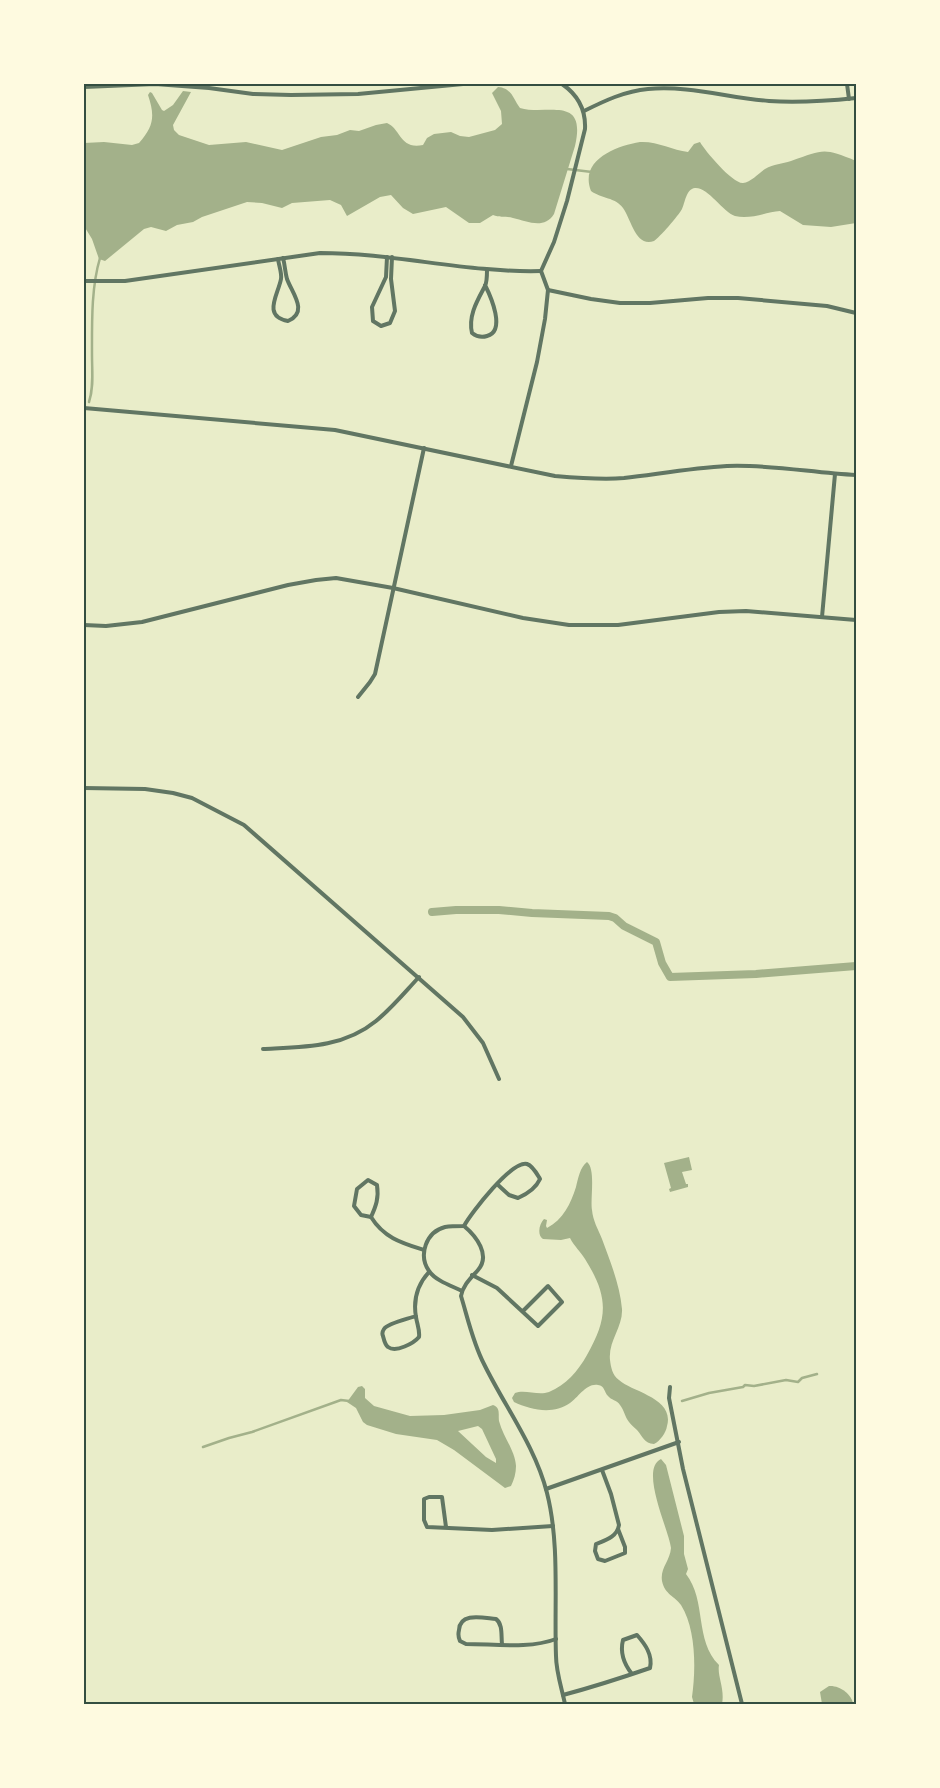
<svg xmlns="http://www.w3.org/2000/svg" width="940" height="1788" font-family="Poppins,sans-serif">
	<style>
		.water { fill: #a3b18a; fill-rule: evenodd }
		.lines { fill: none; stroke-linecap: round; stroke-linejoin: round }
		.stream { stroke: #a3b18a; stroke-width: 2.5 }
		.canal { stroke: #a3b18a; stroke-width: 8 }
		.minor { stroke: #617663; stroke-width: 4 }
		.neatline { fill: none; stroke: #344e41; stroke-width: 2 }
	</style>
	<rect width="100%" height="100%" fill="#e9edc9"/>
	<g class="water">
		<path d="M498,87C512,88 513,99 520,108C546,116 587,94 575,146L554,214C544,230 527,221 513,218C506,216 500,218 493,215L480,223H469L446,207L413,214L403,208L391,195L380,197L347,216L341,205L330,200L292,203L282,208L262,203L247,202L202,217L193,222L177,225L166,231L151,227L144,229L105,261L99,259L92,239L84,226V143L104,142L132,145L139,143C154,126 155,116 148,95L150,92L152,93L162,110L164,111L173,105L183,91L191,92L173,125L174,130L179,135L209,145L246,142L282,150L321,137L337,135L350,130L359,131L376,125L387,123C401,129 400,150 423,145L427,138L434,134L451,132L460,136L469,137L495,130L502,124L501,111L492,93Z"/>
		<path d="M640,142C657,141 672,150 688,152L694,144L700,142C705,151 733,184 743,183C751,182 759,173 765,169C774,164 782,164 791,161C824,150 822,147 856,161V223L831,227L803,225L780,211C766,212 750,220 735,216C723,212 708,187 695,188C686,189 685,203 682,209C679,215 659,238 654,241C636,248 631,219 623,208C615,197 602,199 591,191C579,160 616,146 640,142Z"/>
		<path d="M689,1157L692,1170L682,1172L686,1184H688V1187L670,1192L669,1189L671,1188L664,1163Z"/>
		<path d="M587,1162C596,1169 590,1199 592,1210C593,1221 598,1229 602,1239C610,1261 620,1285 622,1309C623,1327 608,1341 610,1360C611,1367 612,1375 619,1380C632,1392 675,1398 667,1426C666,1433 660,1441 654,1444C644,1443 643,1437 637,1430C634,1427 631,1425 629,1422C625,1417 624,1410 620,1405C617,1400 611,1400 608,1396C604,1392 605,1386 598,1385C586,1383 578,1398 570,1403C553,1415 531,1410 514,1402L512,1398L515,1393C525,1389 538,1396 549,1392C566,1385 578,1371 587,1355C608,1318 609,1297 585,1259C581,1252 574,1246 570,1238L561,1240L543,1239C537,1235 539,1224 544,1219L547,1220L546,1226L547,1228C563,1220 571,1203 576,1187C578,1179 580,1167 587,1162Z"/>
		<path d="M362,1386L365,1389V1398L374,1406L410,1416L444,1415L480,1410L493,1405C501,1408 498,1414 499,1421C503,1437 515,1450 516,1466C516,1473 514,1480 511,1486L505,1488L454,1450L437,1440L396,1434L367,1425L363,1422L356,1408L347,1402L358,1387ZM478,1426L482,1429L496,1459V1463L486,1457L458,1431Z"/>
		<path d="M661,1459L666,1465L684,1536V1554L688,1569L686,1574C707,1601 694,1640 719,1665C717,1676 725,1689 722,1704H694L692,1697C696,1669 696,1629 681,1605C675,1596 665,1595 662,1581C660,1568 670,1561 671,1548C669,1530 639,1469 661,1459Z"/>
		<path d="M829,1686C839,1685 852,1694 853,1704H822L820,1692Z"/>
	</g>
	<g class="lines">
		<g class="stream">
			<path d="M567,169L592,172"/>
			<path d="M89,402C94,387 92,371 92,356C92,324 91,288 100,258"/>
			<path d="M682,1401L709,1393L743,1387L745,1385L754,1386L786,1380L798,1382L802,1378L817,1374"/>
			<path d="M203,1447L229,1438L252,1432L341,1400L349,1401"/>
		</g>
		<path class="canal" d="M432,912L456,910H499L532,913L609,916L615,918L624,926L656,942L662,963L670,977L756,974L856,966"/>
		<g class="minor">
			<path d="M847,84L849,99"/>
			<path d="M84,87L155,84L209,88L253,94L291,95L358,94L463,84"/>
			<path d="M584,111C604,101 625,91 648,89C688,85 729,98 769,101C798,103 827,101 856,98"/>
			<path d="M387,257L386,277L372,307L373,321L381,326L390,323L395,311L391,279L392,257"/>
			<path d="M278,259C279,266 282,273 281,279C278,295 262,316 288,321C309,312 292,293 287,279C285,272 285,265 283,258"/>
			<path d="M541,271L554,242L567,201L585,129C586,109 578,95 562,84"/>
			<path d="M84,281H125L320,253C395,253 467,273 541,271"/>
			<path d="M485,285C491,297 506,331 487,336C481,338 477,337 472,333C468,316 477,301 485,286C487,282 487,275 487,270"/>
			<path d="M548,290L591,299L620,303H650L708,298H738L827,306L856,313"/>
			<path d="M84,408L335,430L555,476C578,478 601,480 624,478C658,474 692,468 727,466C770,464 813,473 856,475"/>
			<path d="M511,466L537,362L545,319L548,290L541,271"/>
			<path d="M822,617L835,474"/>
			<path d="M84,625L106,626L142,622L288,585L316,580L336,578L393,588L523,618L569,625H618L719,612L746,611L856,620"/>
			<path d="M358,697L370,682L375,674L424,448"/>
			<path d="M84,788L145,789L173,793L192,798L244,825L463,1017L483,1043L499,1079"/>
			<path d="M263,1049C303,1047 343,1048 376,1021C392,1008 405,992 419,977"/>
			<path d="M368,1180L377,1185C379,1198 376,1206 371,1217L361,1215L354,1206L357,1189Z"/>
			<path d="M371,1217C384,1238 402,1243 424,1250"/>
			<path d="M464,1226C476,1236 491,1255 478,1270C471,1278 463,1285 461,1296C468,1319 473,1343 484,1364C505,1407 535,1446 547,1493C560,1544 554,1603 556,1656C556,1672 562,1689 565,1704"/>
			<path d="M472,1275L497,1288L538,1326L562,1302L548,1286L523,1311"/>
			<path d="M462,1291C452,1286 436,1281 429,1271C418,1255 426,1232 445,1227C451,1226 458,1226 464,1226C471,1213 512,1160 527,1164C533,1166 537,1174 540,1179C536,1188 527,1194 518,1198L509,1195L497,1184"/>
			<path d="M416,1316C408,1319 388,1323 384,1329C382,1332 382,1334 383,1336C384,1340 385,1345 388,1347C396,1353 414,1343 419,1337C420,1330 417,1324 416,1317C413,1300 418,1284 429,1272"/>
			<path d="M670,1387L669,1398L683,1469L742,1704"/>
			<path d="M602,1470L611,1494L619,1525C617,1537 606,1540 596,1544L595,1551L598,1559L605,1561L625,1553V1547L618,1529"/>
			<path d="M546,1489L679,1442"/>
			<path d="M446,1527L442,1497H429L424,1499V1520L427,1527L492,1530L553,1526"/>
			<path d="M502,1644C501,1636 503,1624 496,1619C483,1618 460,1612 459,1630C458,1634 458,1637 460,1641L466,1644C494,1644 530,1649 556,1639"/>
			<path d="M563,1695C593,1687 621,1678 650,1668C653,1655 645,1644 637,1635L623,1640C620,1652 624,1664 632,1674"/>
		</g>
	</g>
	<rect width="940" height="1788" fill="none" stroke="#fefae0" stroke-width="170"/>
	<rect x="85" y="85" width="770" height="1618" class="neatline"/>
</svg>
